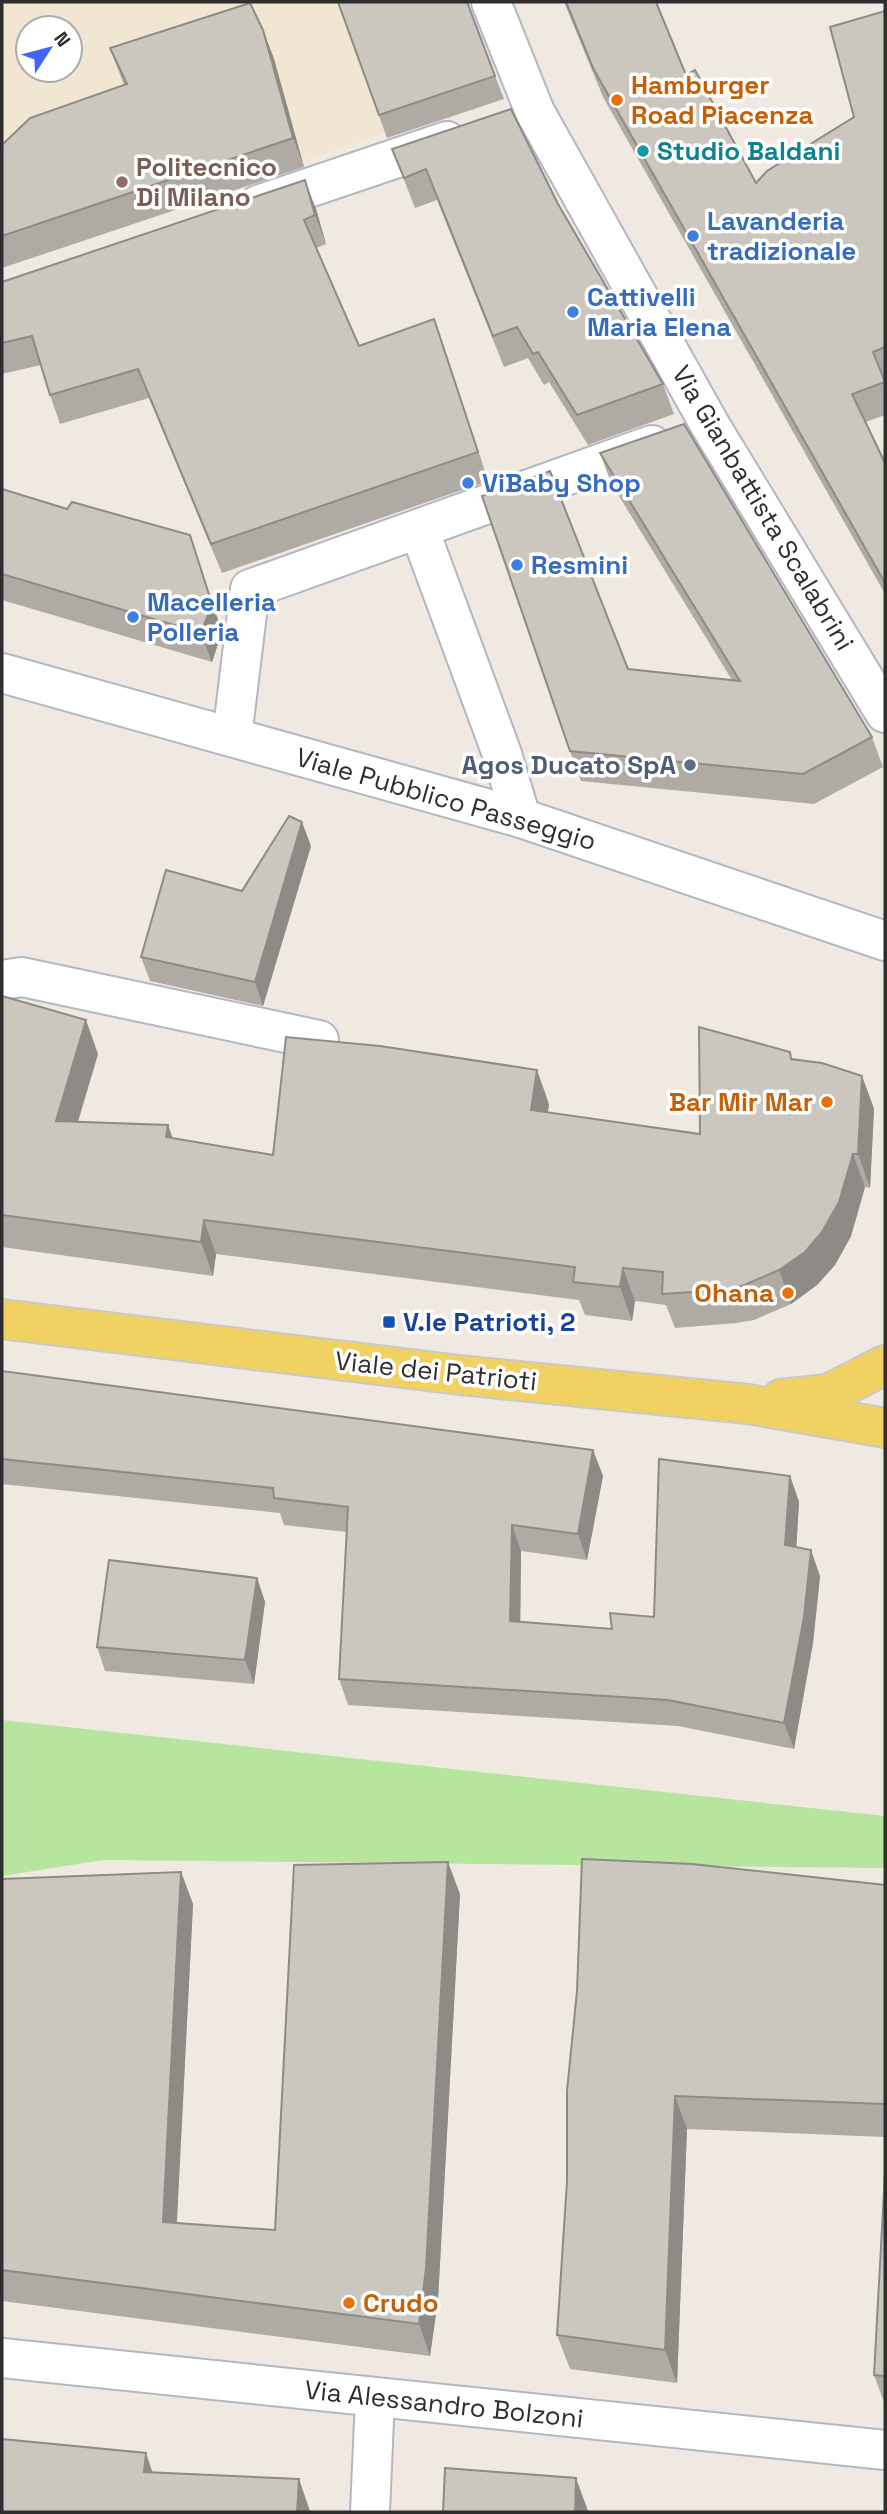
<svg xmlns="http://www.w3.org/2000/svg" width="887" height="2514" font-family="'Space Grotesk',sans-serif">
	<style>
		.education { fill: #f0e6d1; fill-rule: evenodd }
		.green { fill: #b6e59e }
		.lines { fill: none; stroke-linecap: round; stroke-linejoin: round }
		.minor-casing { stroke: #b4b7c1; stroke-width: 42 }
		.major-casing { stroke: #c9c9c9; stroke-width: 42 }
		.minor { stroke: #fff; stroke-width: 38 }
		.major { stroke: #f2d163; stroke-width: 38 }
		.wall { fill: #afaba4 }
		.shaded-wall { fill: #8e8b86 }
		.building { fill: #cbc7bf; stroke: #8e8b86; stroke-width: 2 }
		.food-dot { fill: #e8710a; stroke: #fff; stroke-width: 2.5 }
		.culture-dot { fill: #0f9aa8; stroke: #fff; stroke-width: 2.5 }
		.education-dot { fill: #8d6e63; stroke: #fff; stroke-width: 2.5 }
		.shop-dot { fill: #3f7fe0; stroke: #fff; stroke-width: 2.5 }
		.service-dot { fill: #5c6f8a; stroke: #fff; stroke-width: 2.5 }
		.transit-dot { fill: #1a4fb4; stroke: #fff; stroke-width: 2.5 }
		.labels { text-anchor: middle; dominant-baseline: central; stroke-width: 7; stroke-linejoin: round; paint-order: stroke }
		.food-label { font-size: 26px; font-weight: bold; fill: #c56008; stroke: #fff; text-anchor: start }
		.culture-label { font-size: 26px; font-weight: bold; fill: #0d838f; stroke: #fff; text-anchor: start }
		.education-label { font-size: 26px; font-weight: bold; fill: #785e54; stroke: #fff; text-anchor: start }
		.shop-label { font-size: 26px; font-weight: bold; fill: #366cbe; stroke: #fff; text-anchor: start }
		.street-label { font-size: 26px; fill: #2e2e2e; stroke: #fff }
		.service-label { font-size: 26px; font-weight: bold; fill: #4e5e75; stroke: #fff; text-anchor: end }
		.transit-label { font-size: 26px; font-weight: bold; fill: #164399; stroke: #fff; text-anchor: start }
	</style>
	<rect width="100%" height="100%" fill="#efe9e1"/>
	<path class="education" d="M2,2H449L481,99L2,266ZM28,28H70V70H28Z"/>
	<path class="green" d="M2,1720L885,1816V1868L103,1860L2,1876Z"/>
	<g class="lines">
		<defs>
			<g id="minor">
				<path d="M491,2L535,112L710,425L885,713"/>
				<path d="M258,205L447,141"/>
				<path d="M419,529L502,754L521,818"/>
				<path d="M2,673L521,818L885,941"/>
				<path d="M232,737L250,589L652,445"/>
				<path d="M2,980L22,977L319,1040"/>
				<path d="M2,2358L885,2450"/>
				<path d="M370,2512L375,2397"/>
			</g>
			<g id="major">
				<path d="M2,1319L460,1375L748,1404L885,1428"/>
				<path d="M781,1399L828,1394L885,1365"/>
			</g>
		</defs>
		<use href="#minor" class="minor-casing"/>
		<use href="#major" class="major-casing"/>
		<use href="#minor" class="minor"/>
		<use href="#major" class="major"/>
	</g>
	<g class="wall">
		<path d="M338,2H467L504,99L387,138Z"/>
		<path d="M564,2H656L686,75L756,183L854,117L885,11V381H884L885,384V415L866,422L885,463V594L603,97Z"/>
		<path d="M263,30L274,59L304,167L2,268V145L124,85L110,48Z"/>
		<path d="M392,149L558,204L663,384L674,414L588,445L549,382L544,385L528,358L504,367L437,200L415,208Z"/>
		<path d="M316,209L326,244L316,248L359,346L434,319L488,481L222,573L149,398L60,424L50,395L41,365L2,374V282Z"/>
		<path d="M600,453L872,737L883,767L814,804L581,781L570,751L628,669L732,680L611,483Z"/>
		<path d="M2,489L67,509L190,535L222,632L212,662L2,600Z"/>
		<path d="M311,846L263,1006L150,981L141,957Z"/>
		<path d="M2,996L98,1054L78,1122L273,1155L549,1104L548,1112L700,1134L792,1060L862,1076L874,1109L870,1188L865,1187L851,1236L835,1265L817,1285L791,1304L754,1320L737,1323L675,1328L666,1305L635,1301L632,1321L585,1315L579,1300L216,1254L213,1276L2,1247Z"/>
		<path d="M2,1371L593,1450L603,1476L587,1560L521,1551L520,1622L612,1629L654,1617L790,1476L799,1502L796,1547L820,1576L813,1643L794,1749L678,1726L348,1705L339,1679L347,1532L284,1525L280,1513L2,1484Z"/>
		<path d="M257,1578L265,1602L254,1684L105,1671L97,1647Z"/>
		<path d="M692,1864L885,1885V2137L687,2129L677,2383L570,2369L557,2335Z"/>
		<path d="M181,1872L193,1904L177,2223L275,2230L460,1894L438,2300L430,2356L2,2301V1879Z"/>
		<path d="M885,2173V2405L874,2375Z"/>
	</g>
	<g class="shaded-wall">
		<path d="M263,30L274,59L304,167L293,138Z"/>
		<path d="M305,180L316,209L326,244L315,215Z"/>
		<path d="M434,319L444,347L488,481L478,452Z"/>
		<path d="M190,535L222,632L212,662L201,633Z"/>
		<path d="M302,822L311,846L263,1006L255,982Z"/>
		<path d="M86,1020L98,1054L68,1154L56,1121Z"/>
		<path d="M537,1070L549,1104L543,1144L531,1110Z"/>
		<path d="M862,1076L874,1109L870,1188L858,1154Z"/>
		<path d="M168,1125L180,1159L166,1137Z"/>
		<path d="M853,1154L865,1187L851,1236L835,1265L817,1285L791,1304L779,1270Z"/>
		<path d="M204,1220L216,1254L213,1276L201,1242Z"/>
		<path d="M623,1268L635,1301L632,1321L620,1287Z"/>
		<path d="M593,1450L603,1476L587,1560L578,1534Z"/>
		<path d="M790,1476L799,1502L795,1571L785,1545Z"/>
		<path d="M512,1525L521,1551L520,1648L510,1621Z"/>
		<path d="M811,1550L820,1576L813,1643L794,1749L784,1723Z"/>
		<path d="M257,1578L265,1602L254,1684L245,1660Z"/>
		<path d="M448,1862L460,1894L438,2300L430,2356L419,2324Z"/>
		<path d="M181,1872L193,1904L175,2254L163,2222Z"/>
		<path d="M675,2096L687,2129L677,2383L665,2350Z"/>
		<path d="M146,2453L157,2486L144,2472Z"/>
		<path d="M576,2478L588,2511V2512H575Z"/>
		<path d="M299,2479L310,2511V2512H297Z"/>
	</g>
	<g class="building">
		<path d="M338,2H467L495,76L379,115Z"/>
		<path d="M566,2H656L686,75L695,70L756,183L767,171L854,117L830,27L885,11V347L873,352L885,382L852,394L885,463V583L593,68Z"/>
		<path d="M250,3L263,30L293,138L2,236V145L30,118L127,84L110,48Z"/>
		<path d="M511,109L558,204L663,384L577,415L538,352L533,354L517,327L493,336L426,169L404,178L392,149Z"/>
		<path d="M305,180L315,215L304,220L359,346L434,319L478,452L211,544L138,369L50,395L32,336L2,343V282Z"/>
		<path d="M684,424L872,737L803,774L570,751L482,496L550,471L628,669L740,681L600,453Z"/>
		<path d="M2,489L67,509L72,502L190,535L212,604L201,633L2,574Z"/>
		<path d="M289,816L302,822L255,982L141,957L166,870L242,891Z"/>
		<path d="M2,996L86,1020L56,1121L168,1125L166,1137L273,1155L286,1037L380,1046L537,1070L531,1110L700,1134L699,1027L790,1052L791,1059L822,1063L862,1076L858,1154H853L839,1202L822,1232L805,1252L779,1270L742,1286L724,1290L662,1294L663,1272L623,1268L620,1287L573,1282L575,1267L204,1220L201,1242L2,1215Z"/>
		<path d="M2,1371L593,1450L578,1534L512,1525L510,1621L612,1629L610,1613L654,1617L659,1459L790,1476L785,1545L811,1550L804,1617L784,1723L668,1700L339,1679L348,1507L274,1498L273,1488L2,1459Z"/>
		<path d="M109,1560L257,1578L245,1660L97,1647Z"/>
		<path d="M582,1859L692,1864L885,1885V2104L675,2096L665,2350L557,2335L567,2181V2091L577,1991Z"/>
		<path d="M448,1862L426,2268L419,2324L2,2270V1879L181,1872L163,2222L275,2230L294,1865Z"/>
		<path d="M885,2173V2376L874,2375Z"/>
		<path d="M2,2439L146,2453L144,2472L299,2479L297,2512H2Z"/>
		<path d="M445,2468L576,2478L575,2512H443Z"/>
	</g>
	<g class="food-dot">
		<circle cx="617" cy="100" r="7"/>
		<circle cx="827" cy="1102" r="7"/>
		<circle cx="788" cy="1293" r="7"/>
		<circle cx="349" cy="2303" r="7"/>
	</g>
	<circle class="culture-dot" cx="643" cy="151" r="7"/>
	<circle class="education-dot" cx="122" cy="182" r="7"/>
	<g class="shop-dot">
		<circle cx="693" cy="236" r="7"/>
		<circle cx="573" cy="312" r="7"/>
		<circle cx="468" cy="483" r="7"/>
		<circle cx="517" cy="565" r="7"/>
		<circle cx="133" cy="617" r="7"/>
	</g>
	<circle class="service-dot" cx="690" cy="765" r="7"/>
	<rect class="transit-dot" x="382" y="1315" width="14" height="14" rx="3.5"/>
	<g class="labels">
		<g class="food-label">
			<text x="631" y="85">Hamburger<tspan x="631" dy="30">Road Piacenza</tspan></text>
			<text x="813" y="1102" text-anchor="end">Bar Mir Mar</text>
			<text x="774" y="1293" text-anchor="end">Ohana</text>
			<text x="363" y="2303">Crudo</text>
		</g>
		<g class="culture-label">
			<text x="657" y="151">Studio Baldani</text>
		</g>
		<g class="education-label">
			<text x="136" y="167">Politecnico<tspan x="136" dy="30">Di Milano</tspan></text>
		</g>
		<g class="shop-label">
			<text x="707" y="221">Lavanderia<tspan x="707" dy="30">tradizionale</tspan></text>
			<text x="587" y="297">Cattivelli<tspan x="587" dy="30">Maria Elena</tspan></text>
			<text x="482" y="483">ViBaby Shop</text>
			<text x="531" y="565">Resmini</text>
			<text x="147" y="602">Macelleria<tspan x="147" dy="30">Polleria</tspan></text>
		</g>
		<g class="street-label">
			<text transform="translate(763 508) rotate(59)">Via Gianbattista Scalabrini</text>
			<text transform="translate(446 799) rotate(16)">Viale Pubblico Passeggio</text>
			<text transform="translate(436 1371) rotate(6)">Viale dei Patrioti</text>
			<text transform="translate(444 2404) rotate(6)">Via Alessandro Bolzoni</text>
		</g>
		<g class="service-label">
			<text x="676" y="765">Agos Ducato SpA</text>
		</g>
		<g class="transit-label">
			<text x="403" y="1322">V.le Patrioti, 2</text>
		</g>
	</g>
	<rect width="887" height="2514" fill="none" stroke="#2e2e2e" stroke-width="7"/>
	<g transform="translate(49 49) rotate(54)"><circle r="33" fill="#ffffff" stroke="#ababab" stroke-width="2"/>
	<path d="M0-5L12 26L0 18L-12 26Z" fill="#4264fb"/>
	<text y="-10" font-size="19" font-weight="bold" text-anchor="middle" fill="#2e2e2e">N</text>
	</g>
</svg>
